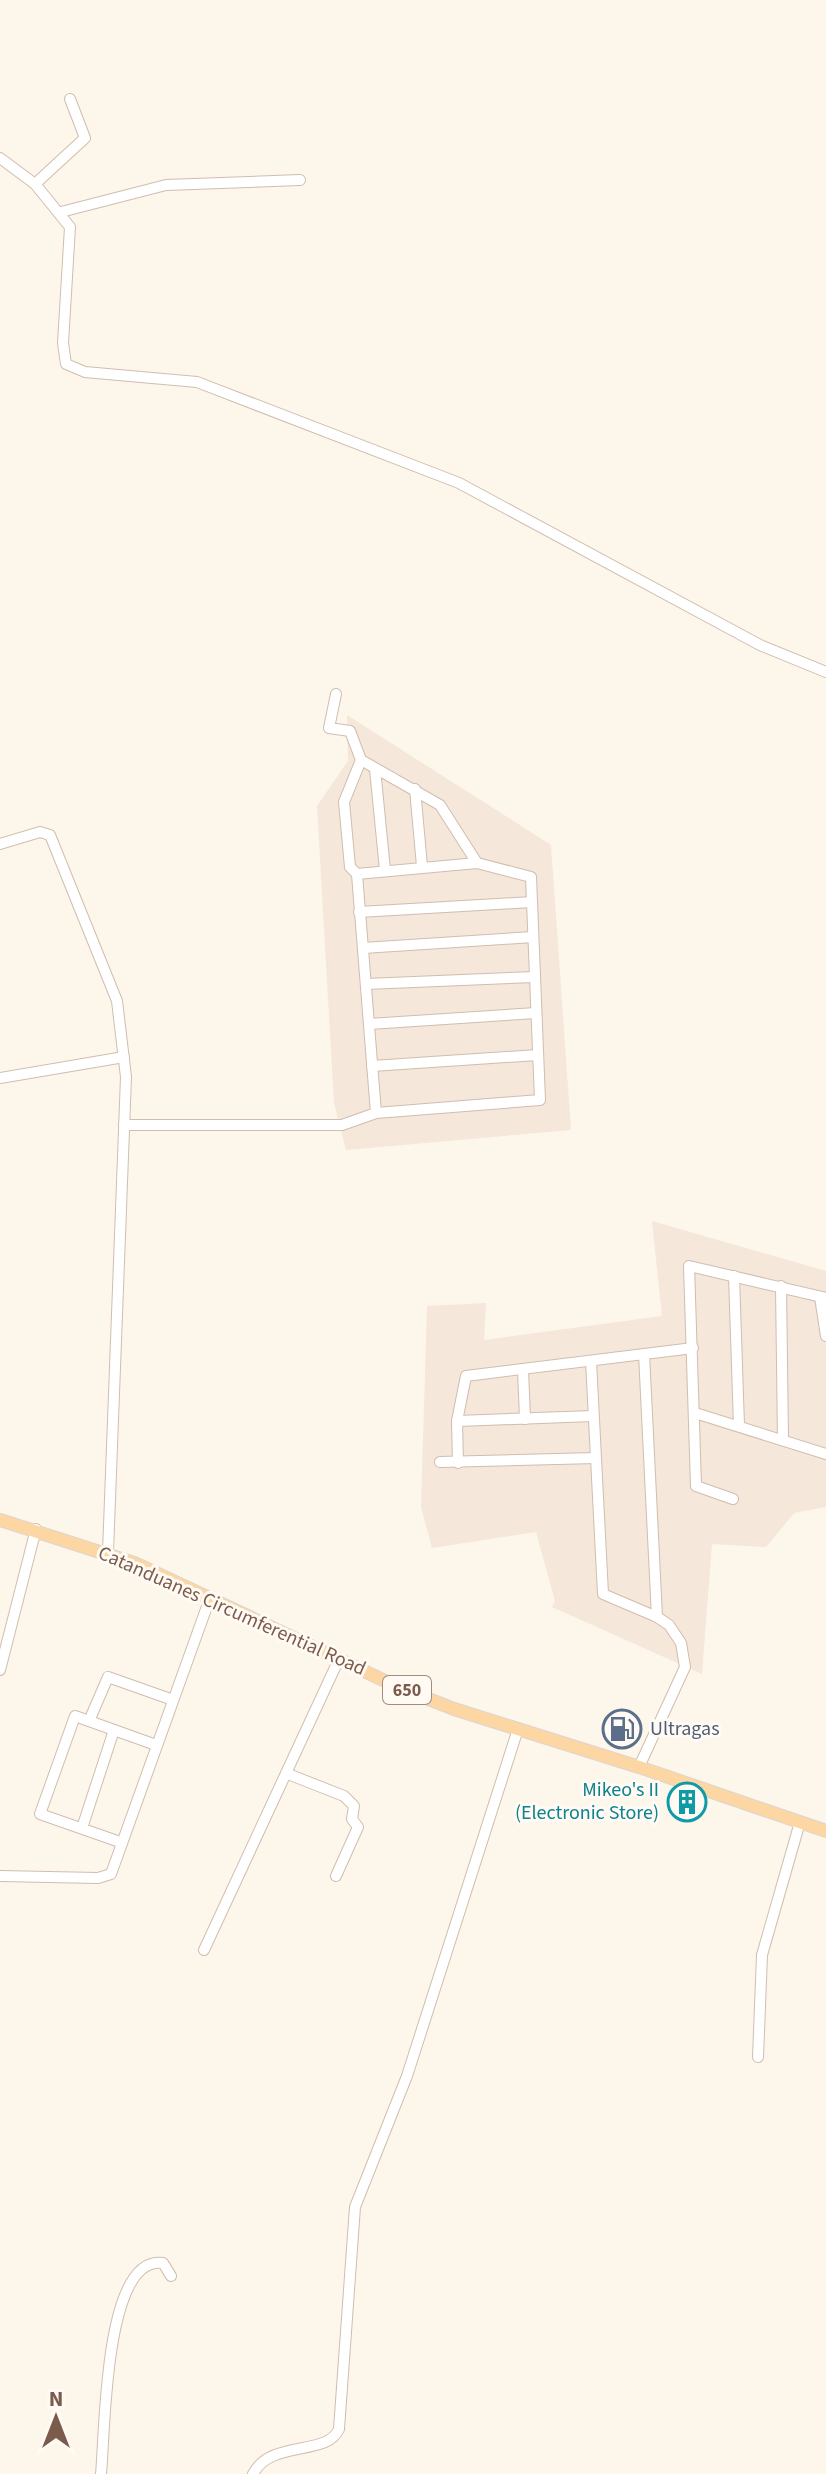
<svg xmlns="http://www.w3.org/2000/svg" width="826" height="2474" font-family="'Source Sans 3',sans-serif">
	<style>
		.residential { fill: #f5e7d9 }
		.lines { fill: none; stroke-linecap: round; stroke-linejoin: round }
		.minor-casing { stroke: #d1bdaf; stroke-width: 12 }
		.major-casing { stroke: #ddd4d0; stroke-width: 14 }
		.minor { stroke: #fff; stroke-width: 10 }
		.major { stroke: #fdd7a3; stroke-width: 12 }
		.labels { text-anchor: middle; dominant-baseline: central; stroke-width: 6; stroke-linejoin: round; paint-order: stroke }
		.shield { fill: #fffaf3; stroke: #a38b7e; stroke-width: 2 }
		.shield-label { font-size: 18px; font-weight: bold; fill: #7b5b4c }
		.street-label { font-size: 20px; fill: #7b5b4c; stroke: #fffaf3 }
		.service-label { font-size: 20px; fill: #4e5e75; stroke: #fffaf3; text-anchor: start }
		.culture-label { font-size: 20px; fill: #0d838f; stroke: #fffaf3; text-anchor: end }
	</style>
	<rect width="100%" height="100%" fill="#fdf6eb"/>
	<g class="residential">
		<path d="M347,715L551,845L571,1130L346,1150L334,1103L317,806L348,761Z"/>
		<path d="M652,1221L826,1271V1507L794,1513L766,1547L712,1544L702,1674L552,1607L555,1601L536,1532L432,1548L421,1507L427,1306L486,1303L484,1340L662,1316Z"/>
	</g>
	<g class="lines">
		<defs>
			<g id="minor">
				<path d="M0,158L35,184L70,227L63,343L66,364L85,372L197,382L459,483L760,645L826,672"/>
				<path d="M35,184L85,138L70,99"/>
				<path d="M61,212L166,185L300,180"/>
				<path d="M336,694L329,728L350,731L361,760L440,805L477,863"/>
				<path d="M361,760L344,802L350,867L357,874L376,1113"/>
				<path d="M375,769L385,870"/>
				<path d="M415,789L422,866"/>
				<path d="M0,844L40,832L50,835L117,1001L126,1077L108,1552"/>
				<path d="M359,912L532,902"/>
				<path d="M363,948L533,937"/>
				<path d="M366,984L535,977"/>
				<path d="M369,1024L536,1013"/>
				<path d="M372,1066L538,1055"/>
				<path d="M0,1078L124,1057"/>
				<path d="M124,1125H342L376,1113L540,1100L531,877L477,863L357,874"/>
				<path d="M734,1276L739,1426"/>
				<path d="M781,1286L783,1440"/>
				<path d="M820,1297L826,1336"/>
				<path d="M644,1354L657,1617"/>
				<path d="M591,1361L603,1594L657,1617L669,1625L681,1643L685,1667L639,1767"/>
				<path d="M523,1369L525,1419"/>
				<path d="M695,1413L826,1454"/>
				<path d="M457,1421L593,1416"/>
				<path d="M440,1462L596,1458"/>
				<path d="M458,1463L457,1421L466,1376L693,1348"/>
				<path d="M733,1499L696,1486L689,1266L826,1298"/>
				<path d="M0,1670L36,1529"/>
				<path d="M89,1721L108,1677L173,1700"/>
				<path d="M288,1774L344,1796L354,1806L352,1819L358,1827L336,1876"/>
				<path d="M82,1828L114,1730"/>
				<path d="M120,1842L40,1814L75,1716L156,1745"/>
				<path d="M0,1876L98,1878L111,1874L210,1598"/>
				<path d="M204,1950L339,1659"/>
				<path d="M758,2057L762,1955L800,1822"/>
				<path d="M101,2474C105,2438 103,2254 163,2263L171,2276"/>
				<path d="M253,2474C271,2439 327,2457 339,2429L355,2207L407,2076L518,1729"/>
			</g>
			<path id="major" d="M0,1520L137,1564L398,1687L454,1709L639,1767L826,1831"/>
		</defs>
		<use href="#minor" class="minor-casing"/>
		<use href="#major" class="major-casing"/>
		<use href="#minor" class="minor"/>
		<use href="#major" class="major"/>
	</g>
	<defs>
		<symbol id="fuel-ring" viewBox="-11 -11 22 22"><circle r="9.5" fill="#fffaf3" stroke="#5c6f8a" stroke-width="1.5"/><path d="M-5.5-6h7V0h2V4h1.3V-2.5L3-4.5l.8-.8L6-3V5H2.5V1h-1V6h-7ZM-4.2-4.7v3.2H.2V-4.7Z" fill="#5c6f8a"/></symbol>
		<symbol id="building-ring" viewBox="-11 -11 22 22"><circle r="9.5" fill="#fffaf3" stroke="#0f9aa8" stroke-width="1.5"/><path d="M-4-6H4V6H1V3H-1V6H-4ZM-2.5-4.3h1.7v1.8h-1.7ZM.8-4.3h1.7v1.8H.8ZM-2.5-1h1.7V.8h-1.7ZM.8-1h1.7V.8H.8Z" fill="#0f9aa8"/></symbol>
	</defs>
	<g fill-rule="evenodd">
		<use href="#fuel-ring" x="600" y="1707" width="44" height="44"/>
		<use href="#building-ring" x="665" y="1780" width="44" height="44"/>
	</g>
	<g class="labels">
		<rect class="shield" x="383" y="1676" width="48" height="28" rx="6"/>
		<g class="shield-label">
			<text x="407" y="1690">650</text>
		</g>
		<g class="street-label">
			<text transform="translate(232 1611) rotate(24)">Catanduanes Circumferential Road</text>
		</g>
		<g class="service-label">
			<text x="650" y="1729">Ultragas</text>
		</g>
		<g class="culture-label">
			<text x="659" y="1790">Mikeo's II<tspan x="659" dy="23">(Electronic Store)</tspan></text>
		</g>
	</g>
	<g transform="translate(56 2418)" stroke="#fffaf3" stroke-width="6" paint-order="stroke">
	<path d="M0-6L14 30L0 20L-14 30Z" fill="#7b5b4c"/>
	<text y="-12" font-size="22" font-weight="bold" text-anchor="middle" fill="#7b5b4c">N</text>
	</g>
</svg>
